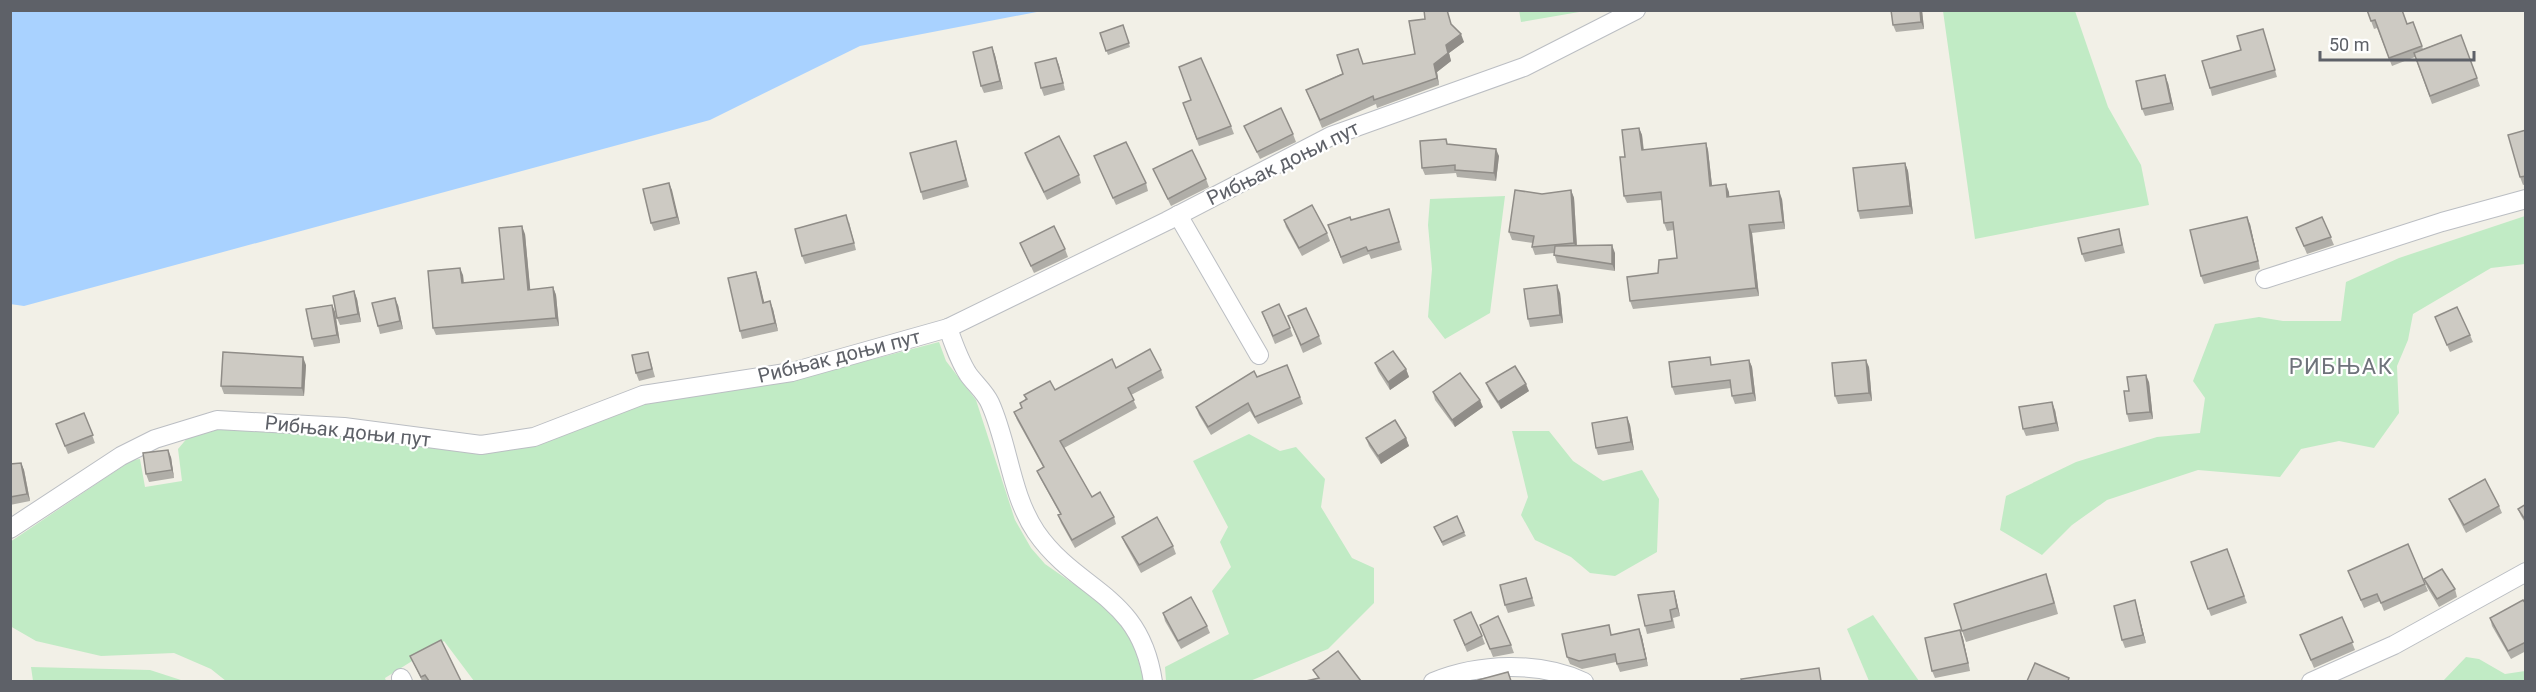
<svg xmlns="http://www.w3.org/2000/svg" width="2536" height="692" font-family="Roboto,sans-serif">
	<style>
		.green { fill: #c1ebc5 }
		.water { fill: #a9d2ff }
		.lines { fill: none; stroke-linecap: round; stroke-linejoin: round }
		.minor-casing { stroke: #bbbec3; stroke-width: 20 }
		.minor { stroke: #fff; stroke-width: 18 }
		.wall { fill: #b0aea8 }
		.shaded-wall { fill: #908d88 }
		.building { fill: #cdcac3; stroke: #908d88; stroke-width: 1.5 }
		.labels { text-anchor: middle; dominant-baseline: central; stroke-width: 4.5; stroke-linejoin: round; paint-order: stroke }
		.street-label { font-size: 20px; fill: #5e6168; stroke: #fff }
		.quarter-label { font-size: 22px; letter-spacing: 1.5px; fill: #6f737b; stroke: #fff }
	</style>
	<rect width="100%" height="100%" fill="#f2f0e7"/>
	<g class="green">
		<path d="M1519,10H1585V11L1521,22Z"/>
		<path d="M1943,11H2075L2108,107L2141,165L2149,205L1975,239Z"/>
		<path d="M1505,196L1490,313L1445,339L1428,317L1432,269L1428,225L1430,199Z"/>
		<path d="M2525,216V264L2491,268L2413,314L2408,340L2397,366L2399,413L2374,448L2339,441L2301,449L2280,477L2198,470L2107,500L2072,525L2042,555L2000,530L2006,496L2076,462L2157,437L2200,433L2205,398L2193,381L2215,324L2259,317L2283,321H2341L2346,282L2399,258Z"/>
		<path d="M939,342L946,361L976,400L1015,520L1031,548L1045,564L1094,598L1117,620L1133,641L1144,681H474L444,641L385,678L386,681H226L211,669L174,653L101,656L36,641L10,626V542L132,460L140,459L145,487L182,481L178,449L189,436L223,427L342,433L474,450L621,408L680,395L782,383Z"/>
		<path d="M1512,431H1549L1573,461L1603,481L1642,470L1659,499L1657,552L1615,576L1590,573L1571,557L1535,540L1521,515L1528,497Z"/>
		<path d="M1249,434L1280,451L1296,447L1325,479L1321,507L1352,558L1374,568V603L1328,649L1250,681H1166L1165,667L1229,634L1212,591L1231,567L1220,542L1228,527L1193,461Z"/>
		<path d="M1873,615L1919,681H1869L1847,629Z"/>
		<path d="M2466,657L2479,659L2505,674L2525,671V681H2443Z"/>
		<path d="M31,667L150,670L184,681H33Z"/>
	</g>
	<path class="water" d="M11,10H1042V11L860,46L710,120L24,306L10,304Z"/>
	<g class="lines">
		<defs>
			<g id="minor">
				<path d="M1178,215L1259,355"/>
				<path d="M2265,279L2442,222L2526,199"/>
				<path d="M948,328C954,345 959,360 968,374C975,384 985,392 990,403C1009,445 1010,493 1036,532C1078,593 1140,593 1153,682"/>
				<path d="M10,529L121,456L155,439L217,420L344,427L481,445L534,437L643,395L792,372L948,328L1167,221L1331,136L1524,67L1636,10"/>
				<path d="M401,678L403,682"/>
				<path d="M1433,682C1479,663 1539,661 1584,682"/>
				<path d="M2311,682L2394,645L2526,572"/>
			</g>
		</defs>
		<use href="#minor" class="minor-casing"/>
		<use href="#minor" class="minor"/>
	</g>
	<g class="wall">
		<path d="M1891,10H1922L1924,29L1896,32L1893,25Z"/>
		<path d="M2367,10L2407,24L2413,22L2423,49L2461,35L2480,86L2432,104L2415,57L2392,66L2377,28L2374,29Z"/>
		<path d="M1123,25L1130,47L1108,55L1100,33Z"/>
		<path d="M1452,25L1464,42L1449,53L1451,61L1437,72L1439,85L1377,108L1376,104L1322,128L1306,90L1363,64L1415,54Z"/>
		<path d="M2263,29L2277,77L2212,96L2210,88L2241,50Z"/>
		<path d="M992,47L995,55L1003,89L984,93L981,86Z"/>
		<path d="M1056,58L1065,90L1044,96L1041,88Z"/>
		<path d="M2168,83L2174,110L2145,116L2142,109Z"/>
		<path d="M1183,103L1231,126L1234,134L1199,146Z"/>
		<path d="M1244,126L1293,134L1296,142L1260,159Z"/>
		<path d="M1639,128L1642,135L1644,150L1706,143L1708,150L1712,186L1726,184L1729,197L1782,199L1785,229L1752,233L1759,296L1633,309L1630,301L1658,273L1677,258L1674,230L1667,231L1664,223L1662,200L1627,203L1624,196L1625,157Z"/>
		<path d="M2526,130V184L2523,185L2520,177Z"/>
		<path d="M1448,144L1499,156L1496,181L1457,177L1456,173L1425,175L1422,168Z"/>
		<path d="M958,148L969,187L923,200L921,192Z"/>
		<path d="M1025,153L1079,175L1081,183L1047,200L1027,160Z"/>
		<path d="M1094,156L1146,183L1148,191L1116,205Z"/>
		<path d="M1905,163L1908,171L1913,214L1860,219L1858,211Z"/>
		<path d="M1153,169L1206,179L1209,187L1171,206Z"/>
		<path d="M669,183L680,224L654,231L651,223Z"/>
		<path d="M1571,190L1574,198L1577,245L1615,253V271L1557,263L1554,253L1535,255L1532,247L1533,243L1512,240L1509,232L1542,194Z"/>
		<path d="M1389,209L1402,250L1371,259L1369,254L1343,264L1328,225L1351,220Z"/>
		<path d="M2322,217L2334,245L2307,254L2296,228Z"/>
		<path d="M1284,220L1327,233L1330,241L1302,256L1286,227Z"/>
		<path d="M849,222L856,250L805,264L802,256Z"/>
		<path d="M2250,224L2260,269L2204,284L2201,276Z"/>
		<path d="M525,234L530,290L553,287L556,295L559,326L436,335L433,328L463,275L464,283L504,279Z"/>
		<path d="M2121,237L2125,253L2085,262L2082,254Z"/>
		<path d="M1020,243L1065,249L1068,257L1034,273Z"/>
		<path d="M756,272L759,280L764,303L773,309L778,331L742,339L740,331Z"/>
		<path d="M354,291L357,299L361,322L340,325L337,318Z"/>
		<path d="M1560,293L1563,323L1530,327L1528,319Z"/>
		<path d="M332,305L335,312L340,343L314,347L312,339Z"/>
		<path d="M398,305L403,329L380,334L378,326Z"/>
		<path d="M1262,312L1290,328L1293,336L1275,344Z"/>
		<path d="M1288,316L1319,336L1322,344L1303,353Z"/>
		<path d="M2435,317L2470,335L2473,342L2450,352Z"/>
		<path d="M650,359L655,377L639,381L636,373Z"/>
		<path d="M1749,360L1752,367L1756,401L1735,404L1732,396L1731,388L1675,395L1672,387L1712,365Z"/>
		<path d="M1375,363L1406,369L1409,377L1390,390L1378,371Z"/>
		<path d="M306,365L304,396L224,394L221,386Z"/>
		<path d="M1287,365L1303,404L1258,424L1250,411L1211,435L1199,415L1196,407L1257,377Z"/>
		<path d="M1869,367L1872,401L1838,404L1835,396Z"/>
		<path d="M1116,368L1161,370L1164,378L1131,395L1137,408L1064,448L1092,497L1114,517L1116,524L1075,548L1061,523L1058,515L1060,514L1040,478L1037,471L1043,467L1017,420L1014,412L1022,408L1020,403L1026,400L1024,395L1055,390Z"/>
		<path d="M2149,382L2153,419L2129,422L2127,414L2129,391Z"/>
		<path d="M1486,383L1529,391L1501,409L1489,391Z"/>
		<path d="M1433,392L1483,407L1455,427L1435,400Z"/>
		<path d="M2055,410L2059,431L2026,436L2023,429Z"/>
		<path d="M84,413L95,443L68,454L56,424Z"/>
		<path d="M1627,417L1630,425L1634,450L1598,455L1596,448Z"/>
		<path d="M1366,438H1406L1409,446L1381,464L1369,446Z"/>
		<path d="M171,457L174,478L149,482L146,474Z"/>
		<path d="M21,463L24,470L30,501L10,505V464Z"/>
		<path d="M2449,499L2499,506L2502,513L2466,533L2452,506Z"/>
		<path d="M2526,504V524L2521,516L2518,509Z"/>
		<path d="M1436,531L1464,532L1466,536L1443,546Z"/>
		<path d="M1122,537L1173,546L1176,554L1141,573L1125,544Z"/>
		<path d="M2227,549L2247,603L2211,616L2191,562Z"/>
		<path d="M2348,571L2425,584L2428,591L2384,611L2380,601L2364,608Z"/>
		<path d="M1526,578L1535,606L1508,613L1505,605Z"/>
		<path d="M2424,579L2455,589L2457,597L2439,607L2427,587Z"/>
		<path d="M2050,585L2058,614L1966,642L1962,631Z"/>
		<path d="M1674,591L1676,598L1680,616L1673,618L1675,628L1647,634L1645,626Z"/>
		<path d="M2526,604V651L2511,659L2492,626L2490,618Z"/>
		<path d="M2137,608L2146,643L2125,648L2122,640Z"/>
		<path d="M1163,613L1207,626L1210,633L1181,649L1165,621Z"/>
		<path d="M2342,617L2355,650L2314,668L2300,635Z"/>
		<path d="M1454,620L1482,636L1485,644L1467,652Z"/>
		<path d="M1480,625L1511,645L1514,653L1493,657Z"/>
		<path d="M1639,629L1642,637L1648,666L1620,672L1616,662L1582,669L1570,664L1567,657L1612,635Z"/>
		<path d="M1960,630L1963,638L1970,671L1935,678L1932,671Z"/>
		<path d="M410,656L461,681H422Z"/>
	</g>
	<g class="shaded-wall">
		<path d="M1920,10H1922L1924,29L1921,22Z"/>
		<path d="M1461,34L1464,42L1449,53L1451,61L1437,72L1439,85L1437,78L1434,64L1446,45Z"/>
		<path d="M992,47L995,55L1003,89L1000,81Z"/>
		<path d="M1056,58L1059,65L1065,90L1063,83Z"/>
		<path d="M2165,75L2168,83L2174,110L2171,103Z"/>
		<path d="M1639,128L1642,135L1644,157L1642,150Z"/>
		<path d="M1706,143L1708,150L1713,194L1710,186Z"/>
		<path d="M1496,149L1499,156L1496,181L1494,173Z"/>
		<path d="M1905,163L1908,171L1913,214L1910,206Z"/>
		<path d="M669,183L672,190L680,224L677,217Z"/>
		<path d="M1726,184L1729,192L1730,205L1727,197Z"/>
		<path d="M1571,190L1574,198L1577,250L1574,243Z"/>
		<path d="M1779,191L1782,199L1785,229L1783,222Z"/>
		<path d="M2247,217L2250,224L2260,269Z"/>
		<path d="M1749,225L1752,233L1759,296L1756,288Z"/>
		<path d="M522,226L525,234L531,297L528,290Z"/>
		<path d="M1612,245L1615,253V271L1612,264Z"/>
		<path d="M460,268L463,275L464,291L462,283Z"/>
		<path d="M756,272L759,280L766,310L763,303Z"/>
		<path d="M1557,285L1560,293L1563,323L1560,315Z"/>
		<path d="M553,287L556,295L559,326L556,318Z"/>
		<path d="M354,291L357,299L361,322L358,314Z"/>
		<path d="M395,298L398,305L403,329L400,321Z"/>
		<path d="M770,301L773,309L778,331L775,323Z"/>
		<path d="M332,305L335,312L340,343L337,335Z"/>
		<path d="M303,357L306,365L304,396L302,388Z"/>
		<path d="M1749,360L1752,367L1756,401L1753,393Z"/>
		<path d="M1866,360L1869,367L1872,401L1869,393Z"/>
		<path d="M1406,369L1409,377L1390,390L1388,382Z"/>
		<path d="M2146,375L2149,382L2153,419L2150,412Z"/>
		<path d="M1526,384L1529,391L1501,409L1498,402Z"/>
		<path d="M1480,400L1483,407L1455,427L1452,420Z"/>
		<path d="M2052,402L2055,410L2059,431L2056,423Z"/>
		<path d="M1627,417L1630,425L1634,450L1631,442Z"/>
		<path d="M1406,438L1409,446L1381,464L1378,456Z"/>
		<path d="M168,450L171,457L174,478L172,470Z"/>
		<path d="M21,463L24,470L30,501L27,494Z"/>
		<path d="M1674,591L1676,598L1680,616L1677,608Z"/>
		<path d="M2135,600L2137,608L2146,643L2143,635Z"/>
		<path d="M1639,629L1642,637L1648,666L1646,659Z"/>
		<path d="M1960,630L1963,638L1970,671L1968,663Z"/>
	</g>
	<g class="building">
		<path d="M1424,10H1447L1451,24L1461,34L1446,45L1448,53L1434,64L1437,78L1374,100L1373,96L1320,120L1306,90L1343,74L1337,55L1358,49L1363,64L1415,54L1409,21L1425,19Z"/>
		<path d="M1891,10H1920L1921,22L1893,25Z"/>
		<path d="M2367,10H2402L2407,24L2413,22L2422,46L2389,58L2375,20L2371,21Z"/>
		<path d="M1123,25L1129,43L1106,51L1100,33Z"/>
		<path d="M2263,29L2275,70L2210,88L2202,61L2241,50L2237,36Z"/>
		<path d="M2461,35L2477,78L2430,96L2414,53Z"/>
		<path d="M992,47L1000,81L981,86L973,52Z"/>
		<path d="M1056,58L1063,83L1041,88L1035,63Z"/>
		<path d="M1201,58L1231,126L1197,139L1183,103L1191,100L1179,67Z"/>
		<path d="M2165,75L2171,103L2142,109L2136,81Z"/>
		<path d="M1281,108L1293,134L1257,152L1244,126Z"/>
		<path d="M1639,128L1642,150L1706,143L1710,186L1726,184L1727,197L1779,191L1783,222L1749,225L1756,288L1630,301L1627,277L1658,273L1659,260L1677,258L1673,222L1664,223L1661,192L1624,196L1620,157H1625L1622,130Z"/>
		<path d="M2526,130V176L2520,177L2508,135Z"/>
		<path d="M1059,136L1079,175L1044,192L1025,153Z"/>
		<path d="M1446,139L1447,144L1496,149L1494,173L1455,170V165L1422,168L1420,141Z"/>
		<path d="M956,141L966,180L921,192L910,153Z"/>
		<path d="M1126,142L1146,183L1113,198L1094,156Z"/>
		<path d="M1192,150L1206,179L1168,199L1153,169Z"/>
		<path d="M1905,163L1910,206L1858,211L1853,168Z"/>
		<path d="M669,183L677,217L651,223L643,189Z"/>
		<path d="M1515,190L1542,194L1571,190L1574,243L1532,247L1534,236L1509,232Z"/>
		<path d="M1312,205L1327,233L1299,248L1284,220Z"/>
		<path d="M1389,209L1399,242L1368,251L1366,247L1341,257L1328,225L1350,217L1351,220Z"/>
		<path d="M846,215L854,243L802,256L795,229Z"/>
		<path d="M2247,217L2258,261L2201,276L2190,230Z"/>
		<path d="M2322,217L2331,237L2304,246L2296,228Z"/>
		<path d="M522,226L528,290L553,287L556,318L433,328L428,271L460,268L462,283L504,279L499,228Z"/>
		<path d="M1054,226L1065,249L1031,266L1020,243Z"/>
		<path d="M2119,229L2122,245L2082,254L2078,238Z"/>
		<path d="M1612,245V264L1554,255L1555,246Z"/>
		<path d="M756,272L763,303L770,301L775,323L740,331L728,278Z"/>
		<path d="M1557,285L1560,315L1528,319L1524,289Z"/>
		<path d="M354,291L358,314L337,318L333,296Z"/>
		<path d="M395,298L400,321L378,326L372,303Z"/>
		<path d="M1279,304L1290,328L1273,336L1262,312Z"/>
		<path d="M332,305L337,335L312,339L306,309Z"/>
		<path d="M2457,307L2470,335L2447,345L2435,317Z"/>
		<path d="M1306,308L1319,336L1301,345L1288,316Z"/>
		<path d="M1150,349L1161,370L1128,388L1134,400L1060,441L1092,497L1100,492L1114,517L1072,540L1058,515L1061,514L1037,471L1044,467L1014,412L1022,408L1020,403L1027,399L1024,395L1050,381L1055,390L1112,359L1116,368Z"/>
		<path d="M1393,351L1406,369L1388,382L1375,363Z"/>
		<path d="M223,352L303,357L302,388L221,386Z"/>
		<path d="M648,352L652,369L636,373L632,355Z"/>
		<path d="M1710,357L1711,365L1749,360L1753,393L1732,396L1730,380L1672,387L1669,362Z"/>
		<path d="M1866,360L1869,393L1835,396L1832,363Z"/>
		<path d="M1287,365L1300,397L1255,417L1248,403L1208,427L1196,407L1254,371L1257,377Z"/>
		<path d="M1515,366L1526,384L1498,402L1486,383Z"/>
		<path d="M1460,373L1480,400L1452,420L1433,392Z"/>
		<path d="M2146,375L2150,412L2127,414L2124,391H2129L2127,377Z"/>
		<path d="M2052,402L2056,423L2023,429L2019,407Z"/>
		<path d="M84,413L93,435L65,446L56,424Z"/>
		<path d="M1627,417L1631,442L1596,448L1592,423Z"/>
		<path d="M1395,420L1406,438L1378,456L1366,438Z"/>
		<path d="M168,450L172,470L146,474L143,453Z"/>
		<path d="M21,463L27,494L10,497V464Z"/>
		<path d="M2485,479L2499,506L2464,525L2449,499Z"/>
		<path d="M2526,504V521L2518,509Z"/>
		<path d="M1457,516L1464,532L1442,542L1434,527Z"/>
		<path d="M1157,517L1173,546L1139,565L1122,537Z"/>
		<path d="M2408,544L2425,584L2381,603L2377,594L2361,600L2348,571Z"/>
		<path d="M2227,549L2244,596L2208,609L2191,562Z"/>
		<path d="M2442,569L2455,589L2437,599L2424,579Z"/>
		<path d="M2046,574L2054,603L1962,631L1954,604Z"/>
		<path d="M1526,578L1532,598L1505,605L1500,585Z"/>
		<path d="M1674,591L1677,608L1670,610L1672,621L1645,626L1638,595Z"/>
		<path d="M1191,597L1207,626L1178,641L1163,613Z"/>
		<path d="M2135,600L2143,635L2122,640L2114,606Z"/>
		<path d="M2523,600L2526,604V642L2508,651L2490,618Z"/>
		<path d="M1471,612L1482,636L1465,645L1454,620Z"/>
		<path d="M1498,616L1511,645L1490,649L1480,625Z"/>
		<path d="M2342,617L2353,642L2311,660L2300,635Z"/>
		<path d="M1609,625L1611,635L1639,629L1646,659L1617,664L1615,654L1579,661L1567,657L1562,634Z"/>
		<path d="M1960,630L1968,663L1932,671L1925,638Z"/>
		<path d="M441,640L461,681H429L425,675L421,677L410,656Z"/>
		<path d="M1338,651L1361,681H1306L1319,678L1313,670Z"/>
		<path d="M2035,663L2069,678L2068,681H2027Z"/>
		<path d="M1819,668L1821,681H1742L1741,679Z"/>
		<path d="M1508,672L1511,681H1478V680Z"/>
	</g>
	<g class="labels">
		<g class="street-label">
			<text transform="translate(1283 163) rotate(-26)">Рибњак доњи пут</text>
			<text transform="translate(839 356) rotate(-14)">Рибњак доњи пут</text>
			<text transform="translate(348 431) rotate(6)">Рибњак доњи пут</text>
		</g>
		<g class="quarter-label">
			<text x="2341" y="366">РИБЊАК</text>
		</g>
	</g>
	<rect width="2536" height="692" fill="none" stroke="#5e6168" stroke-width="24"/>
	<path d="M2320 51v9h154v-9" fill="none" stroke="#5e6168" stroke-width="3"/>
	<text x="2329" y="51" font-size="18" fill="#5e6168" stroke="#ffffff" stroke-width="4.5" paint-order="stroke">50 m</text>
</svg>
